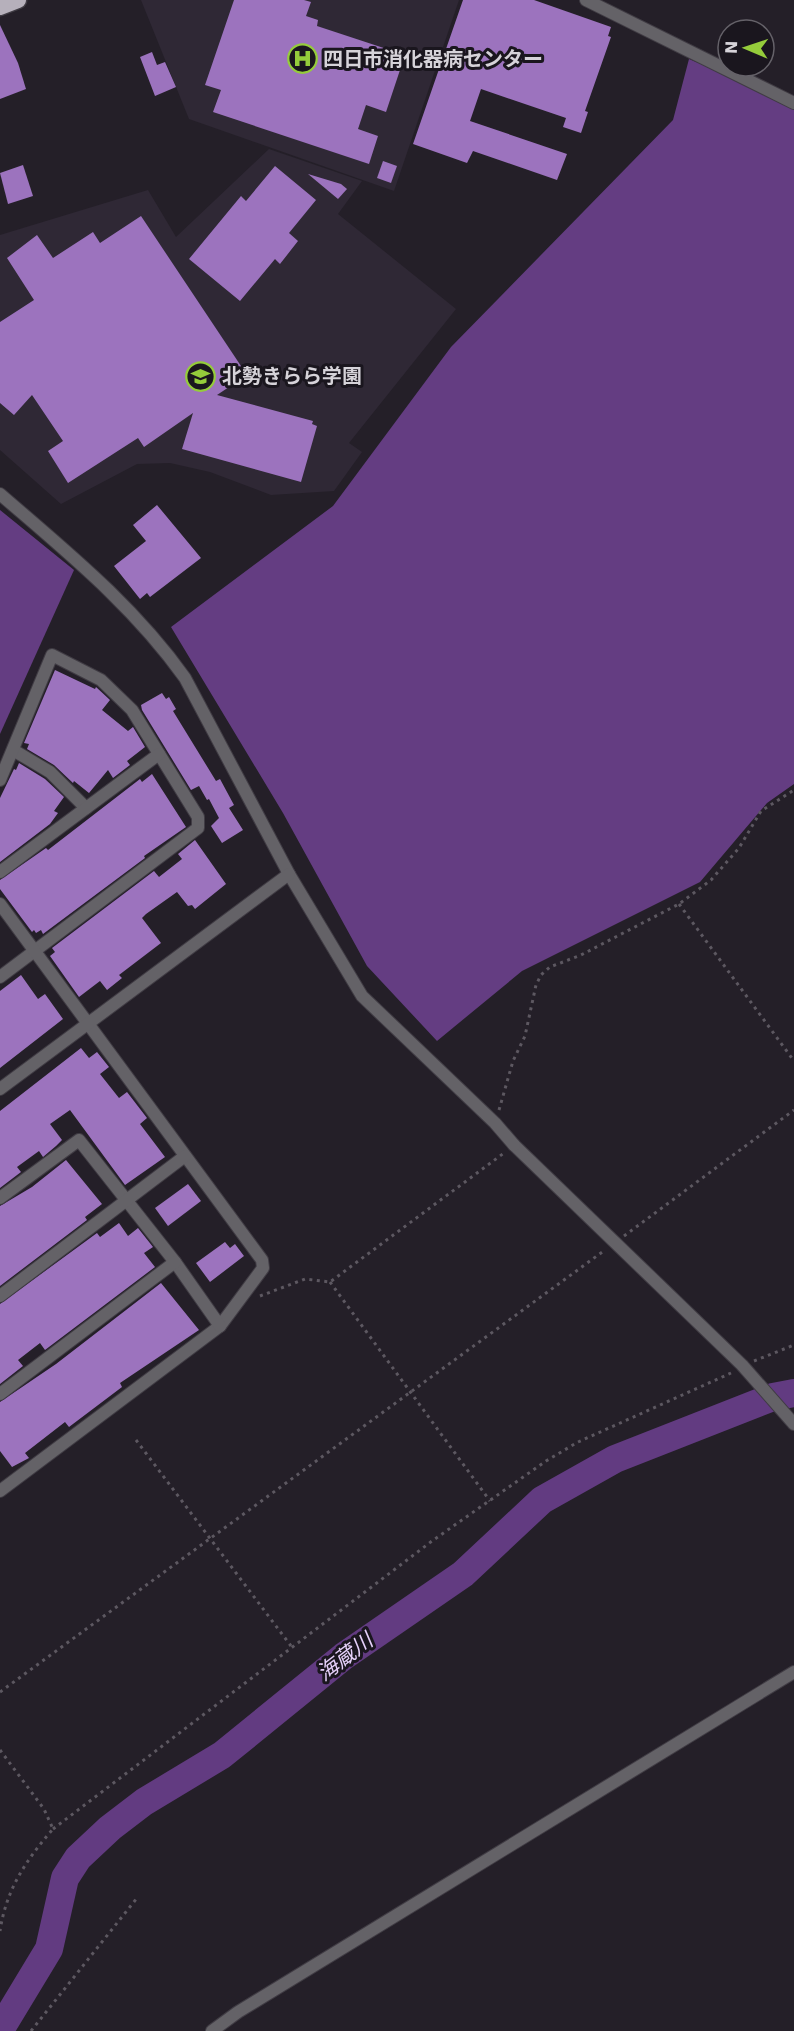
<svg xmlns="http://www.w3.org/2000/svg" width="794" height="2031" font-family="'DejaVu Sans','Noto Sans JP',sans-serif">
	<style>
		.built { fill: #2f2835 }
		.forest { fill: #643d82 }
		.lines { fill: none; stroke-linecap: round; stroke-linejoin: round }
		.river { stroke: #623b81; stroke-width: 28 }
		.building { fill: #9c73be }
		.minor-casing { stroke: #403c44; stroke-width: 14 }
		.tertiary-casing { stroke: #403c44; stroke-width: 14 }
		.trunk-casing { stroke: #403c44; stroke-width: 19 }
		.path { stroke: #5d5861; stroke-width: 3; stroke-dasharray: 3 4.5; stroke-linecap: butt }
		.minor { stroke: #646267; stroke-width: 12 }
		.tertiary { stroke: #646267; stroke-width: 12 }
		.trunk { stroke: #b6b0bb; stroke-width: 16 }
		.labels { text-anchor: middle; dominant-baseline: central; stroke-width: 6; stroke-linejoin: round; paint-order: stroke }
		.poi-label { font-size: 20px; font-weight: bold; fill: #d6d3d9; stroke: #1a161e; text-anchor: start }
		.water-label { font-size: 21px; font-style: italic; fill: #e6d1fa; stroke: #1a161e }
	</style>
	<rect width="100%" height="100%" fill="#241f28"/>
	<g class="built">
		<path d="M141,0H459L394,191L189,119Z"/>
		<path d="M269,149L362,181L338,214L456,309L349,443L362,452L334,491L271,495L210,472L170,463L137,464L61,504L0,450V235L148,190L176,237Z"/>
	</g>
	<g class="forest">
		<path d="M689,59L794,103V784L767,803L700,882L522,971L437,1041L367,966L283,813L171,627L333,506L451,347L673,120Z"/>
		<path d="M0,510L74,570L0,734Z"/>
	</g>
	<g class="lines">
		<path class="river" d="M0,2030L49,1949L65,1878L78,1858L110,1828L144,1802L222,1755L344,1656L463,1574L542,1500L615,1459L773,1397L794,1393"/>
	</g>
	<g class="building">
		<path d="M234,0H304L311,2L306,16L318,20L317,26L405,55L386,112L366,105L358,129L378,136L369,164L213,112L221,90L205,85Z"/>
		<path d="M463,0H534L611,27L608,36L611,37L585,111L588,112L581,133L563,127L566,118L481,89L470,121L567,154L557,180L473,151L467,163L413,144Z"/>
		<path d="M0,25L18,63L26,89L0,99Z"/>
		<path d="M152,52L157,65L165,62L176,87L155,96L140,57Z"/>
		<path d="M383,161L397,166L391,183L377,178Z"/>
		<path d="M23,165L33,196L8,204L0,173Z"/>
		<path d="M275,166L316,200L289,233L298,241L280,264L275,259L240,301L189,259L241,196L246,201Z"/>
		<path d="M308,174L341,184L347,189L338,199Z"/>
		<path d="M141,216L247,375L217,395L313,421L312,424L317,426L301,482L182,449L193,413L144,447L138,438L68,483L48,451L63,441L32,395L14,415L0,403V322L34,300L7,258L37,235L53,258L93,232L100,243Z"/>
		<path d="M157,505L201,558L150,597L147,593L140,599L114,566L146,541L133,525Z"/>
		<path d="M55,670L95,689L96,687L110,700L102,710L128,731L133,727L145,747L127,761L130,765L113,778L108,770L89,793L74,781L73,783L54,765L27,749L29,744L24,743Z"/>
		<path d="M162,693L166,699L169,697L176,709L173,711L216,781L220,779L234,805L229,808L243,830L222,843L211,826L219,818L209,799L207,800L199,786L191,790L142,710L141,705Z"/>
		<path d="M19,763L45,779L64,797L54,811L58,813L50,824L0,862V798L14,769L16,770Z"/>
		<path d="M152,774L186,827L144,856L145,858L43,934L41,930L36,933L34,930L32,932L0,889V880L46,848L48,850L140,779L142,782Z"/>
		<path d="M195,840L226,884L195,909L192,905L188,906L177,892L146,914L142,918L161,943L119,975L122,978L107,990L100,981L79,997L50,956L55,952L52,948L154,871L159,877L182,859L178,854Z"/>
		<path d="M21,975L38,999L45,994L63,1019L0,1068V991Z"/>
		<path d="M81,1048L89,1058L97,1052L109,1067L100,1074L119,1098L127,1092L147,1118L140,1124L165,1157L125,1185L70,1110L50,1124L62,1140L56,1146L43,1157L39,1151L17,1167L21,1172L0,1188V1111Z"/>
		<path d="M66,1160L102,1204L85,1217L87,1220L0,1286V1206L32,1187Z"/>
		<path d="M188,1184L201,1201L168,1226L155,1208Z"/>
		<path d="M119,1223L128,1236L138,1228L153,1247L144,1253L155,1267L45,1350L40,1343L18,1360L23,1366L0,1384V1304L97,1233L100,1237Z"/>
		<path d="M225,1242L230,1248L235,1244L244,1256L210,1282L196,1263Z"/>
		<path d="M161,1283L199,1330L120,1383L122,1387L69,1427L65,1422L25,1453L29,1458L12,1467L0,1451V1402L56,1364Z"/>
	</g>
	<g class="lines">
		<defs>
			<g id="minor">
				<path d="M586,0L794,103"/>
				<path d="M13,750L50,772L86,808"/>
				<path d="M0,780L52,655L101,680L132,710L198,817V828L0,977"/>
				<path d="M0,872L159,754"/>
				<path d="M0,904L262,1260L263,1268L220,1326L0,1491"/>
				<path d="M514,1145L742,1365L794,1424"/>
				<path d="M0,1198L79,1140L175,1262L220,1326"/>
				<path d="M0,1296L185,1156"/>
				<path d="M0,1394L175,1262"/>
				<path d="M212,2031L238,2012L794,1672"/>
			</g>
			<g id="tertiary">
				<path d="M0,494C67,552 133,605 185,678L289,874L362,996L495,1123L514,1145"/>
				<path d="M0,1089L289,874"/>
			</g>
			<path id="trunk" d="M0,7L18,0"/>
		</defs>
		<use href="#minor" class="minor-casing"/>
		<use href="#tertiary" class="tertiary-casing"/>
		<use href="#trunk" class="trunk-casing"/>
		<g class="path">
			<path d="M679,904L794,1061"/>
			<path d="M499,1110L513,1061L525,1036L536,985L541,975L550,967L581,955L679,904L711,880L739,848L761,811L794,790"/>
			<path d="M624,1236L794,1110"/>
			<path d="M330,1282L490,1501"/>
			<path d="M260,1296L305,1279L330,1282L504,1153"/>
			<path d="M754,1361L794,1345"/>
			<path d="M136,1440L291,1646"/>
			<path d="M0,1692L605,1250"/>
			<path d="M0,1750L44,1809L53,1829C26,1860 6,1890 0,1931"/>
			<path d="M53,1829L432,1541L546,1461L578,1442L731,1373"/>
			<path d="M31,2031L137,1898"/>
		</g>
		<use href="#minor" class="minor"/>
		<use href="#tertiary" class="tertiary"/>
		<use href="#trunk" class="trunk"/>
	</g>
	<defs>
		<symbol id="hospital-ring" viewBox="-11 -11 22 22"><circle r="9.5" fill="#1a161e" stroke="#95cc3b" stroke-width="1.5"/><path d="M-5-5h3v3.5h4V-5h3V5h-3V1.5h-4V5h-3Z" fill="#95cc3b"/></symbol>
		<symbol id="school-ring" viewBox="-11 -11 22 22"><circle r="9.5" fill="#1a161e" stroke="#95cc3b" stroke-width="1.5"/><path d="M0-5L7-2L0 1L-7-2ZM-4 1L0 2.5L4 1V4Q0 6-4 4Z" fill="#95cc3b"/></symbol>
	</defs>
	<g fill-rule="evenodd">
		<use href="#hospital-ring" x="286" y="42" width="33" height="33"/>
		<use href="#school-ring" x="184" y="360" width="33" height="33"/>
	</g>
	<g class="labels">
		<g class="poi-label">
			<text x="323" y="59">四日市消化器病センター</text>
			<text x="222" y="376">北勢きらら学園</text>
		</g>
		<g class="water-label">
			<text transform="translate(345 1657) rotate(-37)">海蔵川</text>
		</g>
	</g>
	<g transform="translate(746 48) rotate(272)"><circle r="28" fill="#1a161e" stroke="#656269" stroke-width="1.5"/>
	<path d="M0-4.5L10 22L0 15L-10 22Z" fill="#95cc3b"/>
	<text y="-9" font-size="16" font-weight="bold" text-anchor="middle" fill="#d6d3d9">N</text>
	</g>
</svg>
